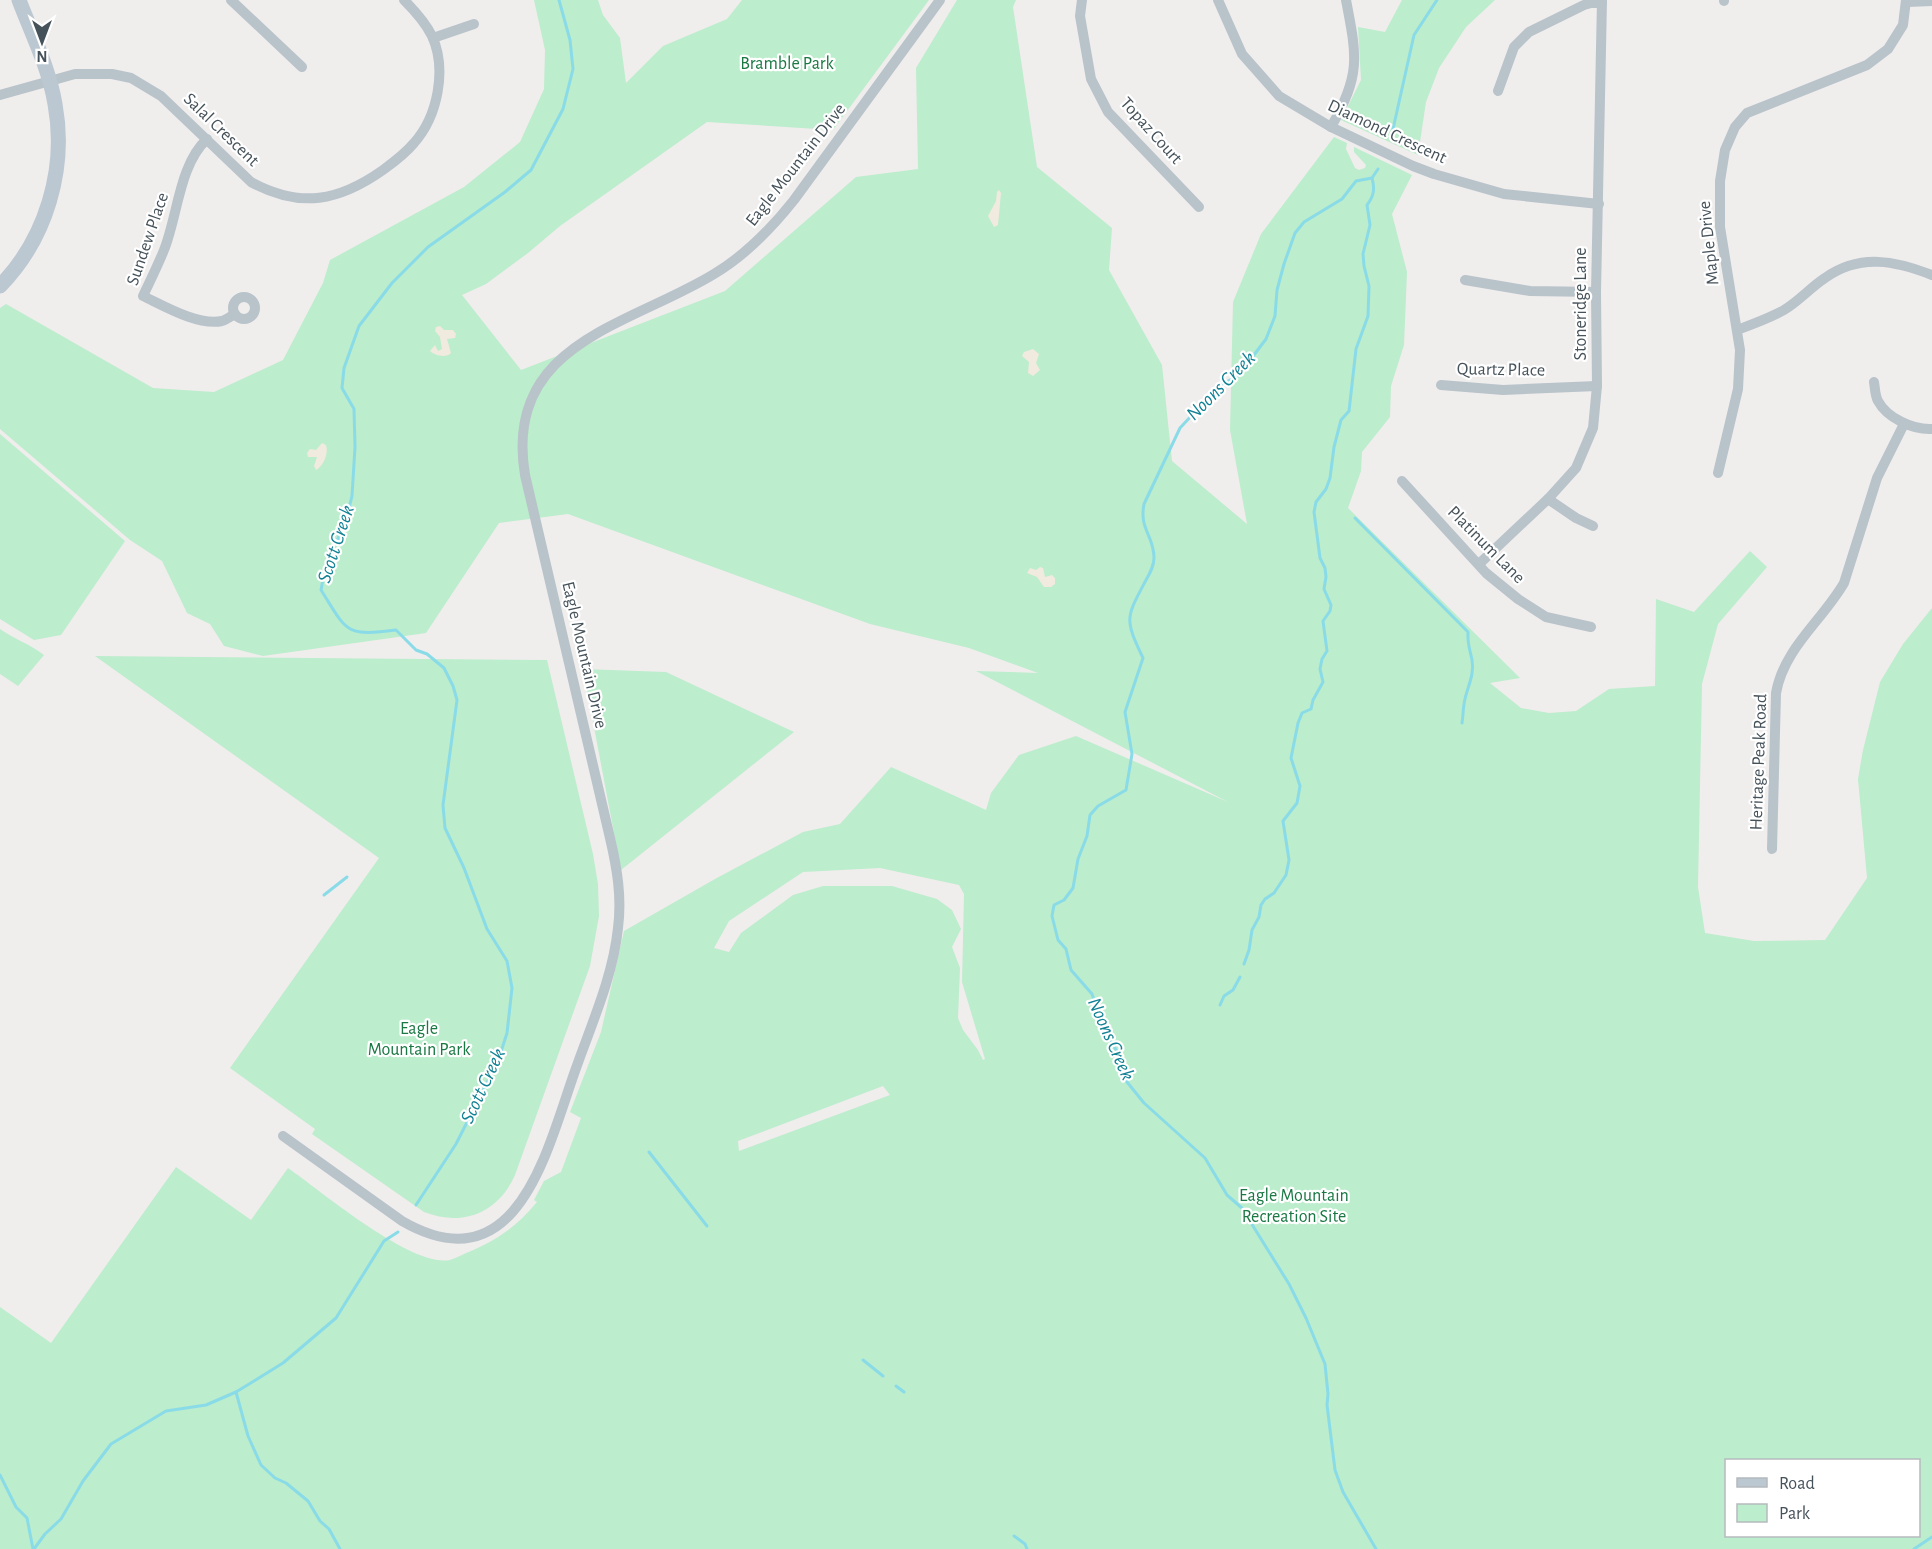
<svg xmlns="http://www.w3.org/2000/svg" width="1932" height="1549" font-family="'Alegreya Sans',sans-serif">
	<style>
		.green { fill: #bcedcc; fill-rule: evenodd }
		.sand { fill: #f1eade }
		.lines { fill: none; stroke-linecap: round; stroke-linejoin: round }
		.stream { stroke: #8adbe8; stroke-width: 3 }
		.street { stroke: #b9c3ca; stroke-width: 10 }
		.secondary { stroke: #bbc7d1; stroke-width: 15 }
		.labels { text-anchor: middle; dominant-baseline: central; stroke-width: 4.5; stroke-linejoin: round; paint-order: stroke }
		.park-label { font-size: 18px; fill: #197843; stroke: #fff }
		.street-label { font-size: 18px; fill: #46525a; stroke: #fff }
		.water-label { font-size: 20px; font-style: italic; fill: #118194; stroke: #fff }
	</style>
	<rect width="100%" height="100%" fill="#f0eded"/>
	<g class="green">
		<path d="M534,0H598L603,15L620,38L626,83L663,46L727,19L742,0H929L833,130L707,122L560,226L528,253L486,284L462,295L521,370L725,291L856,177L918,169L916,68L957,0H1016L1013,7L1037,167L1112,228L1109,270L1162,365L1172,461L1247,524L1230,430L1233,302L1261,234L1334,137L1347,143L1346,149L1355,168L1359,170L1365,168L1366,165L1354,152V147L1412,175L1392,214L1407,272L1404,345L1391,386L1390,417L1362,452L1361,471L1348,508L1520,678L1490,683L1521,708L1549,713L1576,711L1609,689L1655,686L1656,599L1694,612L1750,551L1767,567L1718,624L1702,684L1698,887L1705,933L1754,941L1825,940L1867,878L1858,779L1863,750L1880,682L1903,644L1932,608V1549H0V1307L51,1343L176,1167L251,1220L288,1168C321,1191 412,1268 450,1260C457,1258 465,1253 471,1251C500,1238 517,1226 537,1202L534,1200L544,1181L561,1172L581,1118L570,1112L601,1032L624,931L715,879L803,832L840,824L891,767L986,810L991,793L1019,755L1076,736L1228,802L976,671L1038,673L969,648L870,624L568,514L499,523L426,633L263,656L224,646L210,624L187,613L162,561L130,540L0,429V308L6,304L153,388L214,392L283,360L323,283L330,260L464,187L520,142L544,89L545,50ZM880,868L959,885L964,894L962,982L985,1059L983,1060L978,1050L963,1030L958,1018L960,968L952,947L961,929L952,910L937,899L892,886H823L793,895L741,933L729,952L714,948L729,921L803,872ZM883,1086L890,1095L739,1151L738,1141ZM1726,1460H1918V1536H1726Z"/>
		<path d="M1402,0H1495L1466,27L1439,68L1426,102L1418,155L1341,120L1361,80L1358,27L1385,32Z"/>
		<path d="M0,434L125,541L61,635L34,640L0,619Z"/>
		<path d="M0,629C14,639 30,644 44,655L18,686L0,674Z"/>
		<path d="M95,656L547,660L593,854L598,884L599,916L590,966L515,1175C498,1213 463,1227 424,1212L312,1134L315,1129L230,1068L379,858Z"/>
		<path d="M583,669L666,672L794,732L621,870Z"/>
	</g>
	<g class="sand">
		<path d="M999,190L1001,193L998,225L994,227L988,216L996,201L997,192Z"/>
		<path d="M440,326L444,330H453L456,334L455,338L447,339L451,353C447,358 435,356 430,351L435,345L438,351L442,349L440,337L435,331L436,327Z"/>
		<path d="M1033,349L1039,354L1036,363L1040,370L1033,376L1028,373L1029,362L1022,356L1024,352Z"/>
		<path d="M322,443L326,445C329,454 323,466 316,470L314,466L317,457H308L307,453L310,449L316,450Z"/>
		<path d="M1040,567L1043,568L1045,577L1052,575L1055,578V584L1051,587H1044L1037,577L1027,573L1030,568L1036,570Z"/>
	</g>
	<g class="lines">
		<g class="stream">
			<path d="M1393,129L1414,35L1437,0"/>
			<path d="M1355,518L1468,632C1467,643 1470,650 1472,660C1475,676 1466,689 1464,704C1463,710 1463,717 1462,723"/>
			<path d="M324,895L347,877"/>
			<path d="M1244,964L1249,950L1252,930L1259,917L1261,905L1265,899L1274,893L1286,875L1289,860L1283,821L1297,803L1300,786L1291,758L1298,723L1302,713L1311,709L1313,700L1323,682L1320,669L1322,659L1327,651L1323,621L1330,611L1331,605L1324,589L1326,577L1325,568L1320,558L1314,512L1316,502L1326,489L1330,478L1334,447L1341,420L1349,411L1356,349L1368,316L1369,286L1364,266L1363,254L1370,225L1367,205C1374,196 1375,189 1372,178"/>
			<path d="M1220,1005L1224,996L1233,990L1240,977"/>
			<path d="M649,1152L707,1226"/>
			<path d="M416,1205L456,1144L498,1061L507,1033L512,988L507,961L487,929L464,868L445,828L443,805L457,700L453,686L444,668L427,654L416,650L396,630C344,637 347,631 321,590L325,568L346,520L352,496L355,447L354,409L342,388L344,368L359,326L392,283L428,247L505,192L531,170L563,109L573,69L570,40L559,0"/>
			<path d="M863,1360L883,1376"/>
			<path d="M896,1386L904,1392"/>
			<path d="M236,1392L248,1436L261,1465L275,1478L286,1483L308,1501L320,1521L329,1529L340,1549"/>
			<path d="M0,1475L16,1507L27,1518L33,1549"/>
			<path d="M1014,1536L1025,1544L1027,1549"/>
			<path d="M34,1549L45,1534L61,1519L83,1481L111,1444L166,1411L206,1405L236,1392L283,1363L336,1318L384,1241L398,1232"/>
			<path d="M1376,1549L1343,1492L1335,1470L1327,1405L1328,1394L1325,1364L1306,1318L1289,1284L1248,1218L1243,1209L1227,1195L1205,1158L1144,1103L1127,1082L1118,1054L1102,1023L1092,994L1071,970L1066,949L1058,940L1052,916L1054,905L1064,900L1073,888L1078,859L1087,836L1090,815L1098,806L1126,790L1132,754L1125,712L1143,658C1124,618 1126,618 1146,580C1150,573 1154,566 1154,558C1154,535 1139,530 1144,504L1180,428L1220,385L1238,376L1266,339L1275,316L1277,290L1284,264L1295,233L1304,222L1342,199L1356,181L1372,178L1378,169"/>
			<path d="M1914,1549L1932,1537"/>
		</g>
		<g class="street">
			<path d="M231,0L302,67"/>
			<path d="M1082,0L1080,16L1091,79L1108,112L1199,207"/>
			<path d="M1218,0L1242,54L1279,96L1331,127L1413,166L1434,174L1504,194L1599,204"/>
			<path d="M1724,0V1"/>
			<path d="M1907,2L1932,1"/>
			<path d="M433,38L474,24"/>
			<path d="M1498,91L1514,47L1529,32L1584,5L1591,3H1602"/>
			<path d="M0,95L75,74H112L131,78L161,96L251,182C301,209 339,201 383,170C394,162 405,154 414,143C438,116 447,69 432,36C425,22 415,11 404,0"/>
			<path d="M1331,127C1361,75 1357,57 1346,0"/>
			<path d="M207,139C179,165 178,215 164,250C158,265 150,281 143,296C164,306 198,326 222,321C226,320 231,316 235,314"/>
			<path d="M1465,280L1530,291L1596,292"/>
			<circle cx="244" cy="308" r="11"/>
			<path d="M1737,330C1753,324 1770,318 1784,310C1799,301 1811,287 1825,278C1860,253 1896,261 1932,275"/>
			<path d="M1874,382C1875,388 1875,396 1878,401C1887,418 1913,430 1932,429"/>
			<path d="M1441,385L1503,390L1597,386"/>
			<path d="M1718,473L1738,389L1740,350L1720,227V181L1725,150L1735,127L1747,113L1867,65L1888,49L1903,25L1906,0"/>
			<path d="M1402,481L1486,573L1518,599L1546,617L1591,627"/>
			<path d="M1548,499L1576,518L1593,526"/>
			<path d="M1479,564L1548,499L1576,468L1593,428L1597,386L1596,292L1602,0"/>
			<path d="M1772,849L1776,693C1784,648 1822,621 1844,583L1877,478L1904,424"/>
			<path d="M283,1136L402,1221C518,1288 547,1149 575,1071C591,1025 613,977 618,928C622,897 617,868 610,838L525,475C503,343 629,326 714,274C746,255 771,229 794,200L940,0"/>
		</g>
		<path class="secondary" d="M0,286C46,239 67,169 55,104C49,68 32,34 19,0"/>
	</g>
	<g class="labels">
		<g class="park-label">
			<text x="787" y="64">Bramble Park</text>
			<text x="419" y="1029">Eagle<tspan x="419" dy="21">Mountain Park</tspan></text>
			<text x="1294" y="1196">Eagle Mountain<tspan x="1294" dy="21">Recreation Site</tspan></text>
		</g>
		<g class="street-label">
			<text transform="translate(221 130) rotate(44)">Salal Crescent</text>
			<text transform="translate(1151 131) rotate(48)">Topaz Court</text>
			<text transform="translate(1387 132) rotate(25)">Diamond Crescent</text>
			<text transform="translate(796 165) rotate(-52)">Eagle Mountain Drive</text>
			<text transform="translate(148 239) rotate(-71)">Sundew Place</text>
			<text transform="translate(1709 243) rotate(-96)">Maple Drive</text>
			<text transform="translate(1581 304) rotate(-90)">Stoneridge Lane</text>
			<text transform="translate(1501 370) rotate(1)">Quartz Place</text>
			<text transform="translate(1486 545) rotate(45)">Platinum Lane</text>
			<text transform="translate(584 655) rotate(77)">Eagle Mountain Drive</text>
			<text transform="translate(1759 762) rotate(-88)">Heritage Peak Road</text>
		</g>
		<g class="water-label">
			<text transform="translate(1221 386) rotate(-45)">Noons Creek</text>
			<text transform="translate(336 544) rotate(-72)">Scott Creek</text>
			<text transform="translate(1111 1039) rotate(66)">Noons Creek</text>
			<text transform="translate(483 1086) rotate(-65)">Scott Creek</text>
		</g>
	</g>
	<rect x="1725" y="1459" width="195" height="78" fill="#ffffff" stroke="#b5babd" stroke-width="1.5"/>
	<rect x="1737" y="1478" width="30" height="9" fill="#bbc7d1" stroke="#b5babd" stroke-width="1.5"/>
	<text x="1779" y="1489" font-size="18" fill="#46525a">Road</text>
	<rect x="1737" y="1504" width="30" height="18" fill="#bcedcc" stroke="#b5babd" stroke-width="1.5"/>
	<text x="1779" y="1519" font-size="18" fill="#46525a">Park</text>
	<g transform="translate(42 42) rotate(180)" stroke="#ffffff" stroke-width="4.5" paint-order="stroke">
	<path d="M0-4.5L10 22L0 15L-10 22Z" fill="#46525a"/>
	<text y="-9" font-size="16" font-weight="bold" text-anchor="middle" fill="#46525a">N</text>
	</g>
</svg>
